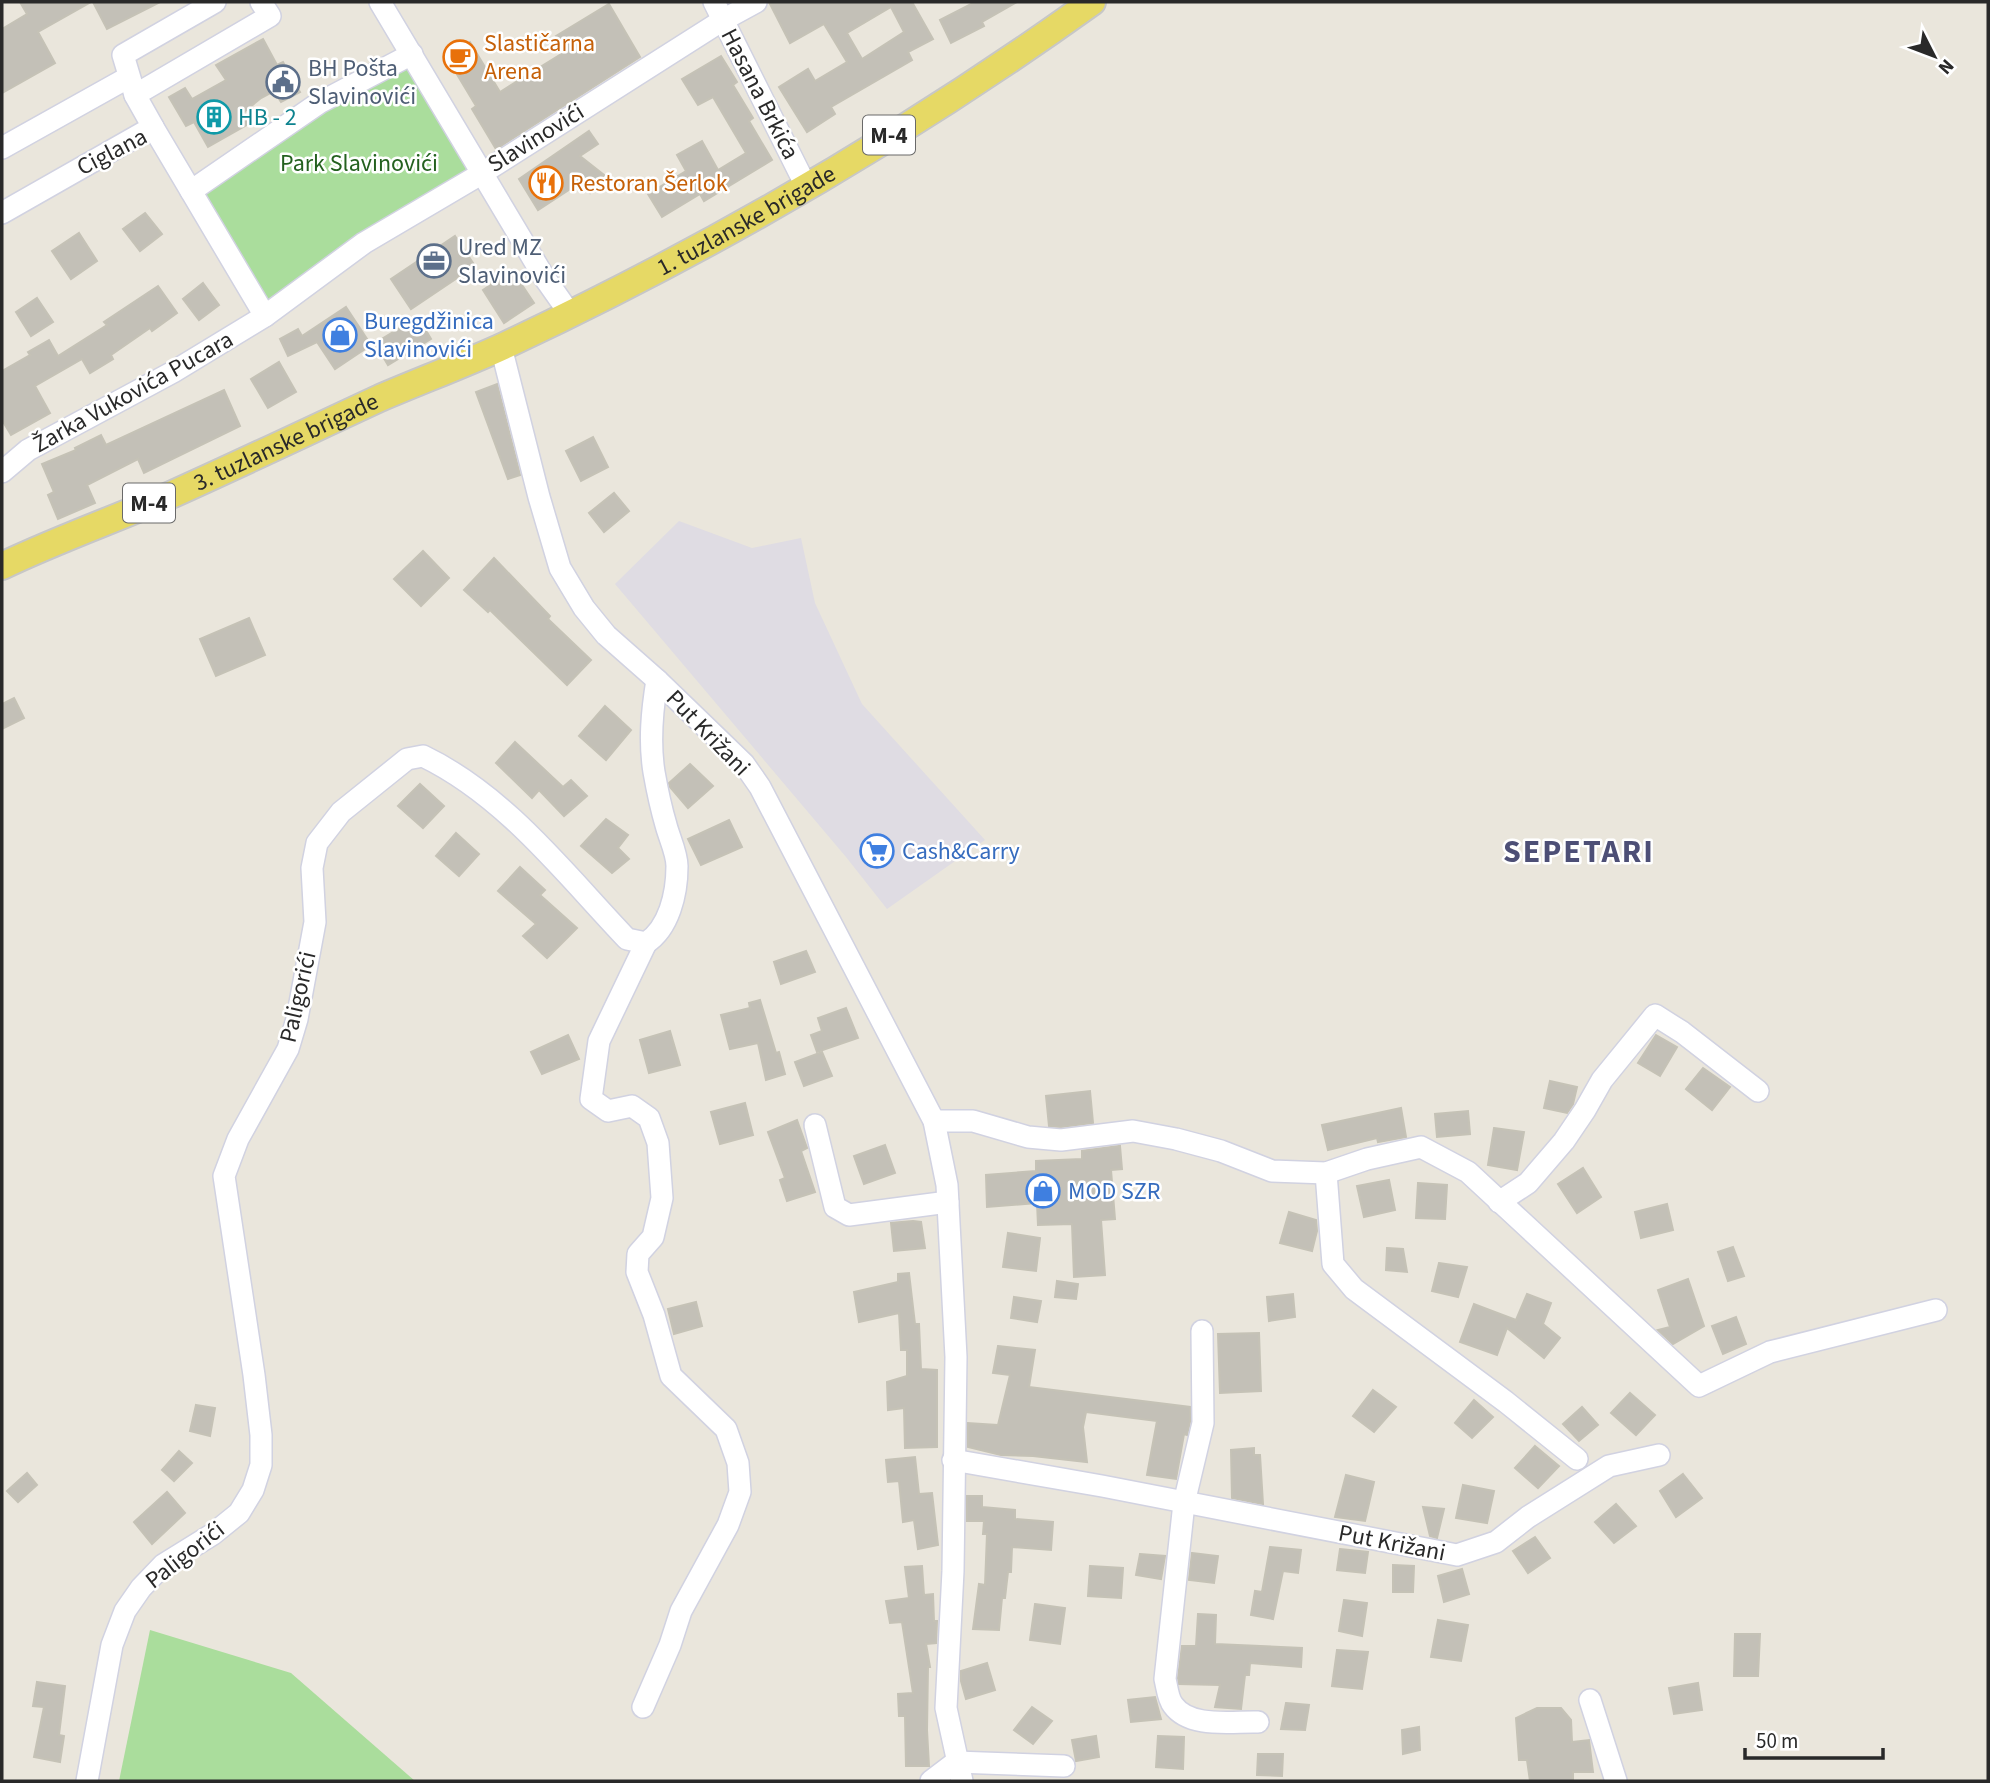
<svg xmlns="http://www.w3.org/2000/svg" width="1990" height="1783" font-family="'Source Sans 3',sans-serif">
	<style>
		.industrial { fill: #dfdce3 }
		.green { fill: #aadd9c }
		.building { fill: #c3c0b7; stroke: #c5c2b6; stroke-width: 2; fill-rule: evenodd }
		.lines { fill: none; stroke-linecap: round; stroke-linejoin: round }
		.minor-casing { stroke: #d1d2e1; stroke-width: 24 }
		.major-casing { stroke: #c7c7c7; stroke-width: 30 }
		.minor { stroke: #fff; stroke-width: 21 }
		.major { stroke: #e6d965; stroke-width: 26 }
		.labels { text-anchor: middle; dominant-baseline: central; stroke-width: 5; stroke-linejoin: round; paint-order: stroke }
		.shield { fill: #fff; stroke: #696969; stroke-width: 2 }
		.shield-label { font-size: 23px; font-weight: bold; fill: #292929 }
		.food-label { font-size: 24px; fill: #c56008; stroke: #fff; text-anchor: start }
		.service-label { font-size: 24px; fill: #4e5e75; stroke: #fff; text-anchor: start }
		.street-label { font-size: 24px; fill: #292929; stroke: #fff }
		.culture-label { font-size: 24px; fill: #0d838f; stroke: #fff; text-anchor: start }
		.park-label { font-size: 24px; fill: #24611f; stroke: #fff }
		.shop-label { font-size: 24px; fill: #366cbe; stroke: #fff; text-anchor: start }
		.district-label { font-size: 32px; font-weight: bold; letter-spacing: 2px; fill: #4d4f76; stroke: #fff }
	</style>
	<rect width="100%" height="100%" fill="#eae6dc"/>
	<path class="industrial" d="M679,521L752,548L801,538L815,603L862,704L985,840L887,909L846,857L615,584Z"/>
	<g class="green">
		<path d="M412,54L481,174L265,316L191,191Z"/>
		<path d="M150,1630L291,1673L415,1781H119Z"/>
	</g>
	<g class="building">
		<path d="M20,2H91L38,32L55,63L2,93V29L27,14Z"/>
		<path d="M93,2H160L107,29Z"/>
		<path d="M769,2H912L933,39L908,52L912,60L831,107L835,114L807,132L779,87L808,69L815,81L847,62L824,24L790,43ZM891,7L904,32L862,59L847,33Z"/>
		<path d="M975,2H1017L982,22L984,26L951,43L940,20Z"/>
		<path d="M609,4L640,57L496,149L472,109L476,106L446,56L470,42L500,92L566,51L556,36Z"/>
		<path d="M263,39L277,65L283,62L300,92L281,102L274,91L261,98L244,112L250,123L208,147L194,122L186,126L169,97L185,88L192,99L226,80L216,65Z"/>
		<path d="M721,56L737,82L733,85L753,118L749,121L772,160L704,201L700,194L662,217L648,194L686,171L677,155L702,141L718,170L746,153L713,97L698,105L682,79Z"/>
		<path d="M589,131L598,144L580,156L604,175L590,193L578,184L538,210L519,179Z"/>
		<path d="M145,213L162,234L140,251L123,229Z"/>
		<path d="M79,233L97,261L71,279L52,251Z"/>
		<path d="M455,236L475,266L411,309L391,279Z"/>
		<path d="M512,270L534,303L504,323L483,290Z"/>
		<path d="M203,283L219,305L199,320L183,299Z"/>
		<path d="M158,286L177,313L152,331L150,328L111,355L113,359L90,373L82,359L35,386L50,413L11,435L2,420V371L30,355L28,352L49,340L58,356L107,325L104,322Z"/>
		<path d="M37,298L53,322L31,336L16,312Z"/>
		<path d="M346,307L371,345L335,369L317,342L288,356L280,339L298,329L302,336Z"/>
		<path d="M418,317L431,339L388,365L375,343Z"/>
		<path d="M279,362L296,392L268,408L251,379Z"/>
		<path d="M497,384L520,475L508,479L476,392Z"/>
		<path d="M224,390L240,426L144,473L138,459L87,485L95,503L58,519L48,495L54,492L42,464L76,450L75,448L101,435L106,445Z"/>
		<path d="M593,437L608,467L581,481L566,451Z"/>
		<path d="M614,493L629,511L604,532L589,513Z"/>
		<path d="M423,551L449,578L421,606L394,579Z"/>
		<path d="M494,558L550,616L548,619L591,660L567,685L490,610L488,612L464,590Z"/>
		<path d="M249,618L265,655L216,676L200,639Z"/>
		<path d="M14,698L24,718L2,729V704Z"/>
		<path d="M605,706L631,730L606,760L579,736Z"/>
		<path d="M515,742L563,787L571,780L587,796L564,816L539,790L532,798L496,763Z"/>
		<path d="M690,764L713,786L688,808L670,787L669,783Z"/>
		<path d="M420,784L444,806L423,828L398,806Z"/>
		<path d="M606,819L628,835L618,848L629,859L612,873L581,846Z"/>
		<path d="M729,820L742,847L701,865L688,839Z"/>
		<path d="M456,833L479,854L459,876L436,856Z"/>
		<path d="M520,867L545,890L540,895L577,928L547,958L523,936L536,924L498,891Z"/>
		<path d="M806,951L815,972L781,984L774,962Z"/>
		<path d="M760,1000L776,1053L779,1052L785,1074L766,1080L758,1043L730,1049L721,1015L750,1008L749,1003Z"/>
		<path d="M846,1008L858,1038L817,1052L811,1035L822,1031L818,1018Z"/>
		<path d="M670,1031L680,1065L649,1073L640,1040Z"/>
		<path d="M568,1035L579,1059L542,1074L531,1052Z"/>
		<path d="M1656,1035L1677,1047L1660,1076L1638,1063Z"/>
		<path d="M822,1052L832,1076L804,1086L795,1062Z"/>
		<path d="M1703,1068L1730,1087L1712,1110L1686,1089Z"/>
		<path d="M1550,1081L1577,1087L1573,1104L1567,1113L1544,1108Z"/>
		<path d="M1090,1091L1093,1123L1061,1127L1049,1126L1046,1096Z"/>
		<path d="M745,1103L753,1135L720,1144L711,1112Z"/>
		<path d="M1401,1108L1406,1137L1378,1142L1377,1138L1328,1150L1322,1125Z"/>
		<path d="M1468,1111L1470,1134L1437,1137L1435,1114Z"/>
		<path d="M797,1120L807,1148L801,1151L815,1192L787,1201L780,1180L785,1178L768,1132Z"/>
		<path d="M1494,1128L1524,1132L1517,1170L1488,1165Z"/>
		<path d="M885,1145L895,1173L864,1184L854,1156Z"/>
		<path d="M1120,1146L1122,1169L1111,1170L1115,1219L1101,1220L1105,1275L1074,1277L1072,1224L1038,1225L1037,1203L987,1207L986,1175L1036,1171V1161L1082,1159V1151Z"/>
		<path d="M1583,1168L1601,1197L1577,1213L1558,1184Z"/>
		<path d="M1389,1180L1395,1210L1364,1217L1357,1186Z"/>
		<path d="M1418,1183L1447,1185L1445,1219L1416,1218Z"/>
		<path d="M1667,1204L1673,1230L1641,1238L1635,1212Z"/>
		<path d="M1289,1212L1316,1220L1317,1231L1312,1251L1280,1243Z"/>
		<path d="M913,1221L921,1222L925,1248L894,1251L891,1223Z"/>
		<path d="M1008,1233L1040,1238L1036,1271L1003,1267Z"/>
		<path d="M1733,1247L1744,1276L1728,1281L1718,1252Z"/>
		<path d="M1387,1248L1403,1249L1407,1272L1386,1270Z"/>
		<path d="M1439,1263L1467,1267L1458,1297L1432,1291Z"/>
		<path d="M909,1273L915,1324H919L921,1369L937,1370V1447L905,1448L904,1408L888,1410L887,1382L907,1376V1350H901L899,1313L859,1322L854,1292L898,1282V1274Z"/>
		<path d="M1688,1279L1704,1326L1673,1344L1658,1330L1670,1327L1658,1290Z"/>
		<path d="M1057,1281L1078,1284L1076,1299L1055,1297Z"/>
		<path d="M1293,1294L1295,1317L1269,1321L1267,1297Z"/>
		<path d="M1527,1294L1551,1303L1543,1324L1560,1338L1544,1358L1507,1328L1497,1355L1460,1342L1474,1304L1516,1320Z"/>
		<path d="M1014,1297L1041,1301L1037,1322L1011,1318Z"/>
		<path d="M696,1302L702,1326L674,1334L668,1309Z"/>
		<path d="M1736,1317L1746,1344L1723,1354L1712,1326Z"/>
		<path d="M1259,1333L1261,1391L1220,1393L1218,1334Z"/>
		<path d="M998,1346L1035,1350L1029,1387L1190,1407V1422L1187,1435L1184,1434L1176,1479L1147,1475L1157,1421L1086,1412L1083,1427L1087,1462L1033,1456L1001,1455L968,1447V1423L998,1425L1010,1375L993,1373Z"/>
		<path d="M1373,1390L1396,1407L1374,1432L1353,1416Z"/>
		<path d="M1630,1393L1655,1415L1636,1435L1611,1413Z"/>
		<path d="M1474,1400L1493,1417L1472,1438L1455,1423Z"/>
		<path d="M196,1405L215,1408L210,1436L190,1431Z"/>
		<path d="M1582,1407L1598,1425L1579,1441L1563,1424Z"/>
		<path d="M1535,1446L1559,1466L1538,1488L1515,1468Z"/>
		<path d="M1254,1448V1455H1260L1263,1504L1232,1498L1231,1450Z"/>
		<path d="M179,1451L192,1463L174,1481L162,1470Z"/>
		<path d="M915,1457L919,1494L932,1493L938,1545L918,1549L914,1520L903,1522L899,1481L888,1482L886,1460Z"/>
		<path d="M27,1473L37,1485L18,1502L7,1491Z"/>
		<path d="M1683,1474L1702,1498L1676,1517L1660,1491Z"/>
		<path d="M1346,1475L1374,1482L1365,1521L1335,1517Z"/>
		<path d="M1463,1485L1494,1491L1487,1523L1456,1518Z"/>
		<path d="M167,1492L185,1513L152,1544L134,1522Z"/>
		<path d="M967,1496H982V1507L1015,1510V1519L1053,1522L1051,1550L1012,1547L1011,1572H1008L1005,1598H1002L999,1630L973,1629L979,1584L985,1585L987,1534H983L984,1521H967Z"/>
		<path d="M1616,1504L1636,1526L1614,1543L1595,1522Z"/>
		<path d="M1423,1507L1444,1509L1437,1538L1430,1536Z"/>
		<path d="M1535,1537L1550,1558L1528,1573L1513,1551Z"/>
		<path d="M1270,1547L1301,1550L1298,1573L1283,1571L1273,1619L1251,1615L1255,1591L1262,1592Z"/>
		<path d="M1340,1549L1368,1552L1365,1573L1337,1570Z"/>
		<path d="M1192,1553L1218,1556L1214,1583L1189,1580Z"/>
		<path d="M1140,1554L1165,1556L1161,1579L1136,1575Z"/>
		<path d="M1393,1565L1414,1566L1413,1592H1393Z"/>
		<path d="M922,1566L924,1595L933,1594L934,1621H937L936,1643L926,1644L930,1667H928L927,1730L929,1766H906L905,1716H899L898,1694L913,1693L902,1622L890,1623L886,1601L909,1598L905,1567Z"/>
		<path d="M1090,1566L1123,1568L1121,1598L1088,1596Z"/>
		<path d="M1462,1569L1469,1594L1444,1602L1438,1576Z"/>
		<path d="M1344,1600L1367,1603L1362,1636L1339,1631Z"/>
		<path d="M1035,1604L1065,1608L1060,1644L1030,1640Z"/>
		<path d="M1198,1614L1216,1615L1215,1644L1302,1648L1301,1667L1250,1663L1249,1675H1245L1241,1709L1215,1707L1220,1685L1179,1684L1178,1678L1182,1646H1196Z"/>
		<path d="M1438,1620L1468,1625L1461,1661L1431,1657Z"/>
		<path d="M1735,1634H1760L1758,1676H1734Z"/>
		<path d="M1337,1650L1368,1652L1362,1689L1332,1686Z"/>
		<path d="M987,1663L995,1690L966,1699L961,1681V1671Z"/>
		<path d="M37,1682L65,1686L59,1735L64,1736L60,1762L34,1757L44,1707L33,1706Z"/>
		<path d="M1698,1683L1702,1710L1674,1714L1669,1688Z"/>
		<path d="M1155,1697L1161,1719L1131,1722L1128,1700Z"/>
		<path d="M1286,1703L1309,1705L1305,1730L1281,1729Z"/>
		<path d="M1032,1707L1052,1721L1033,1744L1014,1730Z"/>
		<path d="M1537,1708H1561L1571,1720L1572,1742L1589,1740L1593,1772H1573V1781H1530L1527,1760H1519L1516,1718Z"/>
		<path d="M1419,1727L1420,1750L1403,1754L1402,1730Z"/>
		<path d="M1096,1736L1099,1757L1076,1761L1072,1740Z"/>
		<path d="M1158,1736L1184,1737L1183,1769L1156,1767Z"/>
		<path d="M1258,1754H1283L1282,1776L1257,1775Z"/>
	</g>
	<g class="lines">
		<defs>
			<g id="minor">
				<path d="M380,2L544,277L570,314"/>
				<path d="M714,2L806,186"/>
				<path d="M135,95L270,16L261,2"/>
				<path d="M153,127L135,95L123,55L215,2"/>
				<path d="M2,148L129,77"/>
				<path d="M191,191L319,103L412,54"/>
				<path d="M2,213L153,127L265,316"/>
				<path d="M501,347L539,497L560,568L584,608L606,635L657,680L744,764L760,787L934,1121L947,1185L956,1357L953,1571L946,1708L962,1781"/>
				<path d="M2,472L28,450L173,372L265,316L364,243L481,174L723,20L756,2"/>
				<path d="M934,1121H973L1028,1137L1061,1140L1133,1131L1176,1139L1221,1151L1272,1171L1326,1173L1367,1159L1421,1147L1468,1172L1699,1386L1770,1352L1936,1310"/>
				<path d="M815,1125L835,1207L849,1215L948,1202"/>
				<path d="M1326,1173L1333,1264L1354,1289L1506,1402L1577,1459"/>
				<path d="M1499,1202L1528,1183L1564,1141L1585,1110L1602,1080L1655,1015L1682,1032L1758,1091"/>
				<path d="M1202,1331L1203,1423L1184,1503L1165,1679C1167,1687 1168,1699 1173,1705C1190,1729 1233,1721 1258,1722"/>
				<path d="M953,1460L1102,1486L1457,1555L1496,1542L1528,1517L1609,1466L1659,1455"/>
				<path d="M1590,1700L1616,1781"/>
				<path d="M643,1707L670,1645L681,1611L728,1525L740,1492L738,1463L726,1429L671,1376L654,1315L637,1272L638,1254L653,1237L662,1198L658,1143L649,1118L632,1106L608,1111L591,1099L599,1041L646,943"/>
				<path d="M87,1781L112,1645L125,1611L141,1588L163,1565L213,1534L239,1513L253,1490L261,1465V1435L254,1375L224,1176L238,1139L288,1049L297,1019L315,922L312,868L317,843L341,812L407,759L423,756C506,796 565,874 627,939L646,943C669,928 677,894 677,866C677,853 669,837 666,825C661,808 657,789 654,772C649,741 652,711 657,680"/>
				<path d="M931,1781L956,1762L1064,1766"/>
			</g>
			<g id="major">
				<path id="s1" d="M2,566C58,539 116,519 173,494C242,463 311,430 380,398C422,380 465,364 506,345C710,249 908,134 1092,2"/>
			</g>
		</defs>
		<use href="#minor" class="minor-casing"/>
		<use href="#major" class="major-casing"/>
		<use href="#minor" class="minor"/>
		<use href="#major" class="major"/>
	</g>
	<defs>
		<symbol id="cafe-ring" viewBox="-11 -11 22 22"><circle r="9.5" fill="#fff" stroke="#e8710a" stroke-width="1.5"/><path d="M-5.5-4.5H6V0H3Q3 3.5 0 3.5H-2.5Q-5.5 3.5-5.5 0ZM3-3.2v2h1.7v-2ZM-6 4.5H4V6H-6Z" fill="#e8710a"/></symbol>
		<symbol id="civic-ring" viewBox="-11 -11 22 22"><circle r="9.5" fill="#fff" stroke="#5c6f8a" stroke-width="1.5"/><path d="M-.6-6.5H3V-4.5H.6V-3L4-1V1h2V6H-6V1h2V-1L-.6-3ZM-1.2 2.5V6h2.4V2.5Z" fill="#5c6f8a"/></symbol>
		<symbol id="building-ring" viewBox="-11 -11 22 22"><circle r="9.5" fill="#fff" stroke="#0f9aa8" stroke-width="1.5"/><path d="M-4-6H4V6H1V3H-1V6H-4ZM-2.5-4.3h1.7v1.8h-1.7ZM.8-4.3h1.7v1.8H.8ZM-2.5-1h1.7V.8h-1.7ZM.8-1h1.7V.8H.8Z" fill="#0f9aa8"/></symbol>
		<symbol id="restaurant-ring" viewBox="-11 -11 22 22"><circle r="9.5" fill="#fff" stroke="#e8710a" stroke-width="1.5"/><path d="M-5-6h1v4h1v-4h1v4h1v-4h1v5L-1.5 .5V6h-2V.5L-5-1ZM5-6V6H3V1.5H1.5Q1.5-4 5-6Z" fill="#e8710a"/></symbol>
		<symbol id="office-ring" viewBox="-11 -11 22 22"><circle r="9.5" fill="#fff" stroke="#5c6f8a" stroke-width="1.5"/><path d="M-6-3h4V-5.5h4V-3h4V5H-6ZM-1-4.5V-3h2v-1.5ZM-6 0V1H6V0Z" fill="#5c6f8a"/></symbol>
		<symbol id="shop-ring" viewBox="-11 -11 22 22"><circle r="9.5" fill="#fff" stroke="#3f7fe0" stroke-width="1.5"/><path d="M-5-2.5h2.3a2.7 3.5 0 0 1 5.4 0H5L5.5 6h-11ZM-1.5-2.5h3a1.5 2.3 0 0 0-3 0Z" fill="#3f7fe0"/></symbol>
		<symbol id="supermarket-ring" viewBox="-11 -11 22 22"><circle r="9.5" fill="#fff" stroke="#3f7fe0" stroke-width="1.5"/><path d="M-6-5.5h2.5l.6 2H6L4.5 2H-2.5L-4.4-4H-6ZM-1.5 3.2a1.3 1.3 0 1 0 .1 0ZM3 3.2a1.3 1.3 0 1 0 .1 0Z" fill="#3f7fe0"/></symbol>
	</defs>
	<g fill-rule="evenodd">
		<use href="#cafe-ring" x="441" y="38" width="38" height="38"/>
		<use href="#civic-ring" x="264" y="63" width="38" height="38"/>
		<use href="#building-ring" x="195" y="98" width="38" height="38"/>
		<use href="#restaurant-ring" x="527" y="164" width="38" height="38"/>
		<use href="#office-ring" x="415" y="242" width="38" height="38"/>
		<use href="#shop-ring" x="321" y="316" width="38" height="38"/>
		<use href="#supermarket-ring" x="858" y="832" width="38" height="38"/>
		<use href="#shop-ring" x="1024" y="1172" width="38" height="38"/>
	</g>
	<g class="labels">
		<g class="shield">
			<rect x="863" y="115.5" width="52" height="39" rx="5"/>
			<rect x="123" y="483.5" width="52" height="39" rx="5"/>
		</g>
		<g class="shield-label">
			<text x="889" y="135">M-4</text>
			<text x="149" y="503">M-4</text>
		</g>
		<g class="food-label">
			<text x="484" y="43">Slastičarna<tspan x="484" dy="28">Arena</tspan></text>
			<text x="570" y="183">Restoran Šerlok</text>
		</g>
		<g class="service-label">
			<text x="308" y="68">BH Pošta<tspan x="308" dy="28">Slavinovići</tspan></text>
			<text x="458" y="247">Ured MZ<tspan x="458" dy="28">Slavinovići</tspan></text>
		</g>
		<g class="street-label">
			<text transform="translate(760 94) rotate(63)">Hasana Brkića</text>
			<text transform="translate(536 138) rotate(-32)">Slavinovići</text>
			<text transform="translate(112 152) rotate(-27)">Ciglana</text>
			<text stroke="none"><textPath href="#s1" startOffset="821">1. tuzlanske brigade</textPath></text>
			<text transform="translate(133 392) rotate(-29)">Žarka Vukovića Pucara</text>
			<text stroke="none"><textPath href="#s1" startOffset="310">3. tuzlanske brigade</textPath></text>
			<text transform="translate(708 733) rotate(46)">Put Križani</text>
			<text transform="translate(298 997) rotate(-77)">Paligorići</text>
			<text transform="translate(1392 1543) rotate(11)">Put Križani</text>
			<text transform="translate(185 1555) rotate(-38)">Paligorići</text>
		</g>
		<g class="culture-label">
			<text x="238" y="117">HB - 2</text>
		</g>
		<g class="park-label">
			<text x="359" y="163">Park Slavinovići</text>
		</g>
		<g class="shop-label">
			<text x="364" y="321">Buregdžinica<tspan x="364" dy="28">Slavinovići</tspan></text>
			<text x="902" y="851">Cash&amp;Carry</text>
			<text x="1068" y="1191">MOD SZR</text>
		</g>
		<g class="district-label">
			<text x="1579" y="852">SEPETARI</text>
		</g>
	</g>
	<rect width="1990" height="1783" fill="none" stroke="#292929" stroke-width="7"/>
	<g transform="translate(1934 56) rotate(132)" stroke="#ffffff" stroke-width="5" paint-order="stroke">
	<path d="M0-5L12 26L0 18L-12 26Z" fill="#292929"/>
	<text y="-10" font-size="19" font-weight="bold" text-anchor="middle" fill="#292929">N</text>
	</g>
	<path d="M1745 1748v10h138v-10" fill="none" stroke="#292929" stroke-width="3.5"/>
	<text x="1756" y="1748" font-size="21" fill="#292929" stroke="#ffffff" stroke-width="5" paint-order="stroke">50 m</text>
</svg>
